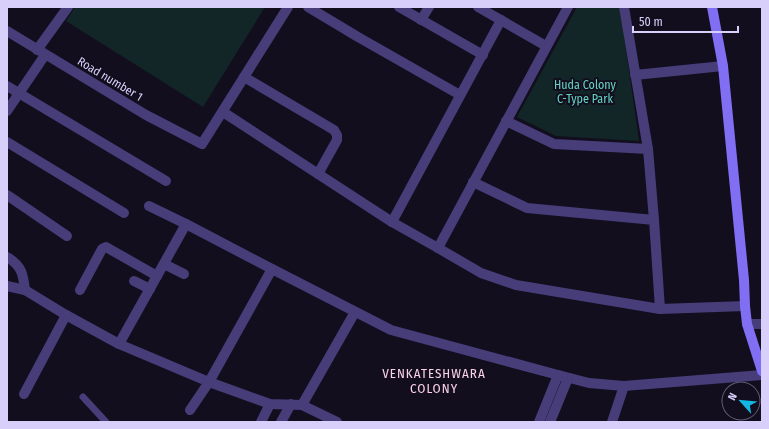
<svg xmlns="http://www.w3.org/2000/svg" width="769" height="429" font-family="'Fira Sans Condensed',sans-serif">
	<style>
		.green { fill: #122627 }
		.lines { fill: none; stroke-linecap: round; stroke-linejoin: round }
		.lane { stroke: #463d79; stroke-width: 7 }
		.street { stroke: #463d79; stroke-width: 10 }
		.secondary { stroke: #806ef3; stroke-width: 10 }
		.labels { text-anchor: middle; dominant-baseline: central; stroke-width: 4; stroke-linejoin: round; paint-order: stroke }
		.street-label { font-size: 12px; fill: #d9cffb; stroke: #120e1e }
		.park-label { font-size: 12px; fill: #62d4c4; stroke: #120e1e }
		.neighbourhood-label { font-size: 13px; letter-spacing: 1px; fill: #fbd1e7; stroke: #120e1e }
	</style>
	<rect width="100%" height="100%" fill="#120e1e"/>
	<g class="green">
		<path d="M75,7H265L203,107L66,21Z"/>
		<path d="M577,7H620L639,141L556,136L517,117Z"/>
	</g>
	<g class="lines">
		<path class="lane" d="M83,397L106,422"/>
		<g class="street">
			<path d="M308,7L358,37L460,95"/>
			<path d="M399,7L483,55"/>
			<path d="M478,7L546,46"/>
			<path d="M624,7L648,149L654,220"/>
			<path d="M421,20L429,7"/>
			<path d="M7,31L146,115L202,144L288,7"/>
			<path d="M37,50L68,7"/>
			<path d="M635,75L723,66"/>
			<path d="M244,77L334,130L337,135V140L318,174"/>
			<path d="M7,86L166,181"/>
			<path d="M7,111L45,55"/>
			<path d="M223,112L392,222L438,248L481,273L516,285L660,309L745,306"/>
			<path d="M506,121L554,144L648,149"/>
			<path d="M7,142L124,213"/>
			<path d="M473,182L527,208L654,220L660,309"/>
			<path d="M7,195L67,236"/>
			<path d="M149,206L186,224L272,269L391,330L558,375L589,383L624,386L762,375"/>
			<path d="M392,222L501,20"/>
			<path d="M438,248L568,7"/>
			<path d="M7,257C22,266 23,274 25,290"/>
			<path d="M164,264L184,274"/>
			<path d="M134,281L150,289"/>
			<path d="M7,286L25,290L66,315L119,344L209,382L270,404L302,405L337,422"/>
			<path d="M80,290L102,249L106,247L157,276"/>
			<path d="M747,324H762"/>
			<path d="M119,344L186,224"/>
			<path d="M24,394L66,315"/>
			<path d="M302,405L355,312"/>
			<path d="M190,410L209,382L272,269"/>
			<path d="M261,422L270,404"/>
			<path d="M281,422L291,404"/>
			<path d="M539,422L558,375"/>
			<path d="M550,422L568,378"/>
			<path d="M612,422L624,386"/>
		</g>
		<path class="secondary" d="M712,7L723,66L744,280L745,306L747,324L762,371"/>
	</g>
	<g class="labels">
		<g class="street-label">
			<text transform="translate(110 79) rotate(31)">Road number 1</text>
		</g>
		<g class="park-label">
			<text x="585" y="85">Huda Colony<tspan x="585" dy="14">C-Type Park</tspan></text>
		</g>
		<g class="neighbourhood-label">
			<text x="434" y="373">VENKATESHWARA<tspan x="434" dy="15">COLONY</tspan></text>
		</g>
	</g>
	<rect width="769" height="429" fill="none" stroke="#d9cffb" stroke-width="16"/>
	<g transform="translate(741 401) rotate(297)"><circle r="19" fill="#120e1e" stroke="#625b76"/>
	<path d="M0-3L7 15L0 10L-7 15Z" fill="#13b7e2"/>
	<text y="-6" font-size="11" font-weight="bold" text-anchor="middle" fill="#d9cffb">N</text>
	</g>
	<path d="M633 26v6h105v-6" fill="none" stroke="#d9cffb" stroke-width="2"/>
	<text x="639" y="26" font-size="12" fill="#d9cffb" stroke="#120e1e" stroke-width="3" paint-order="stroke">50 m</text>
</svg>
